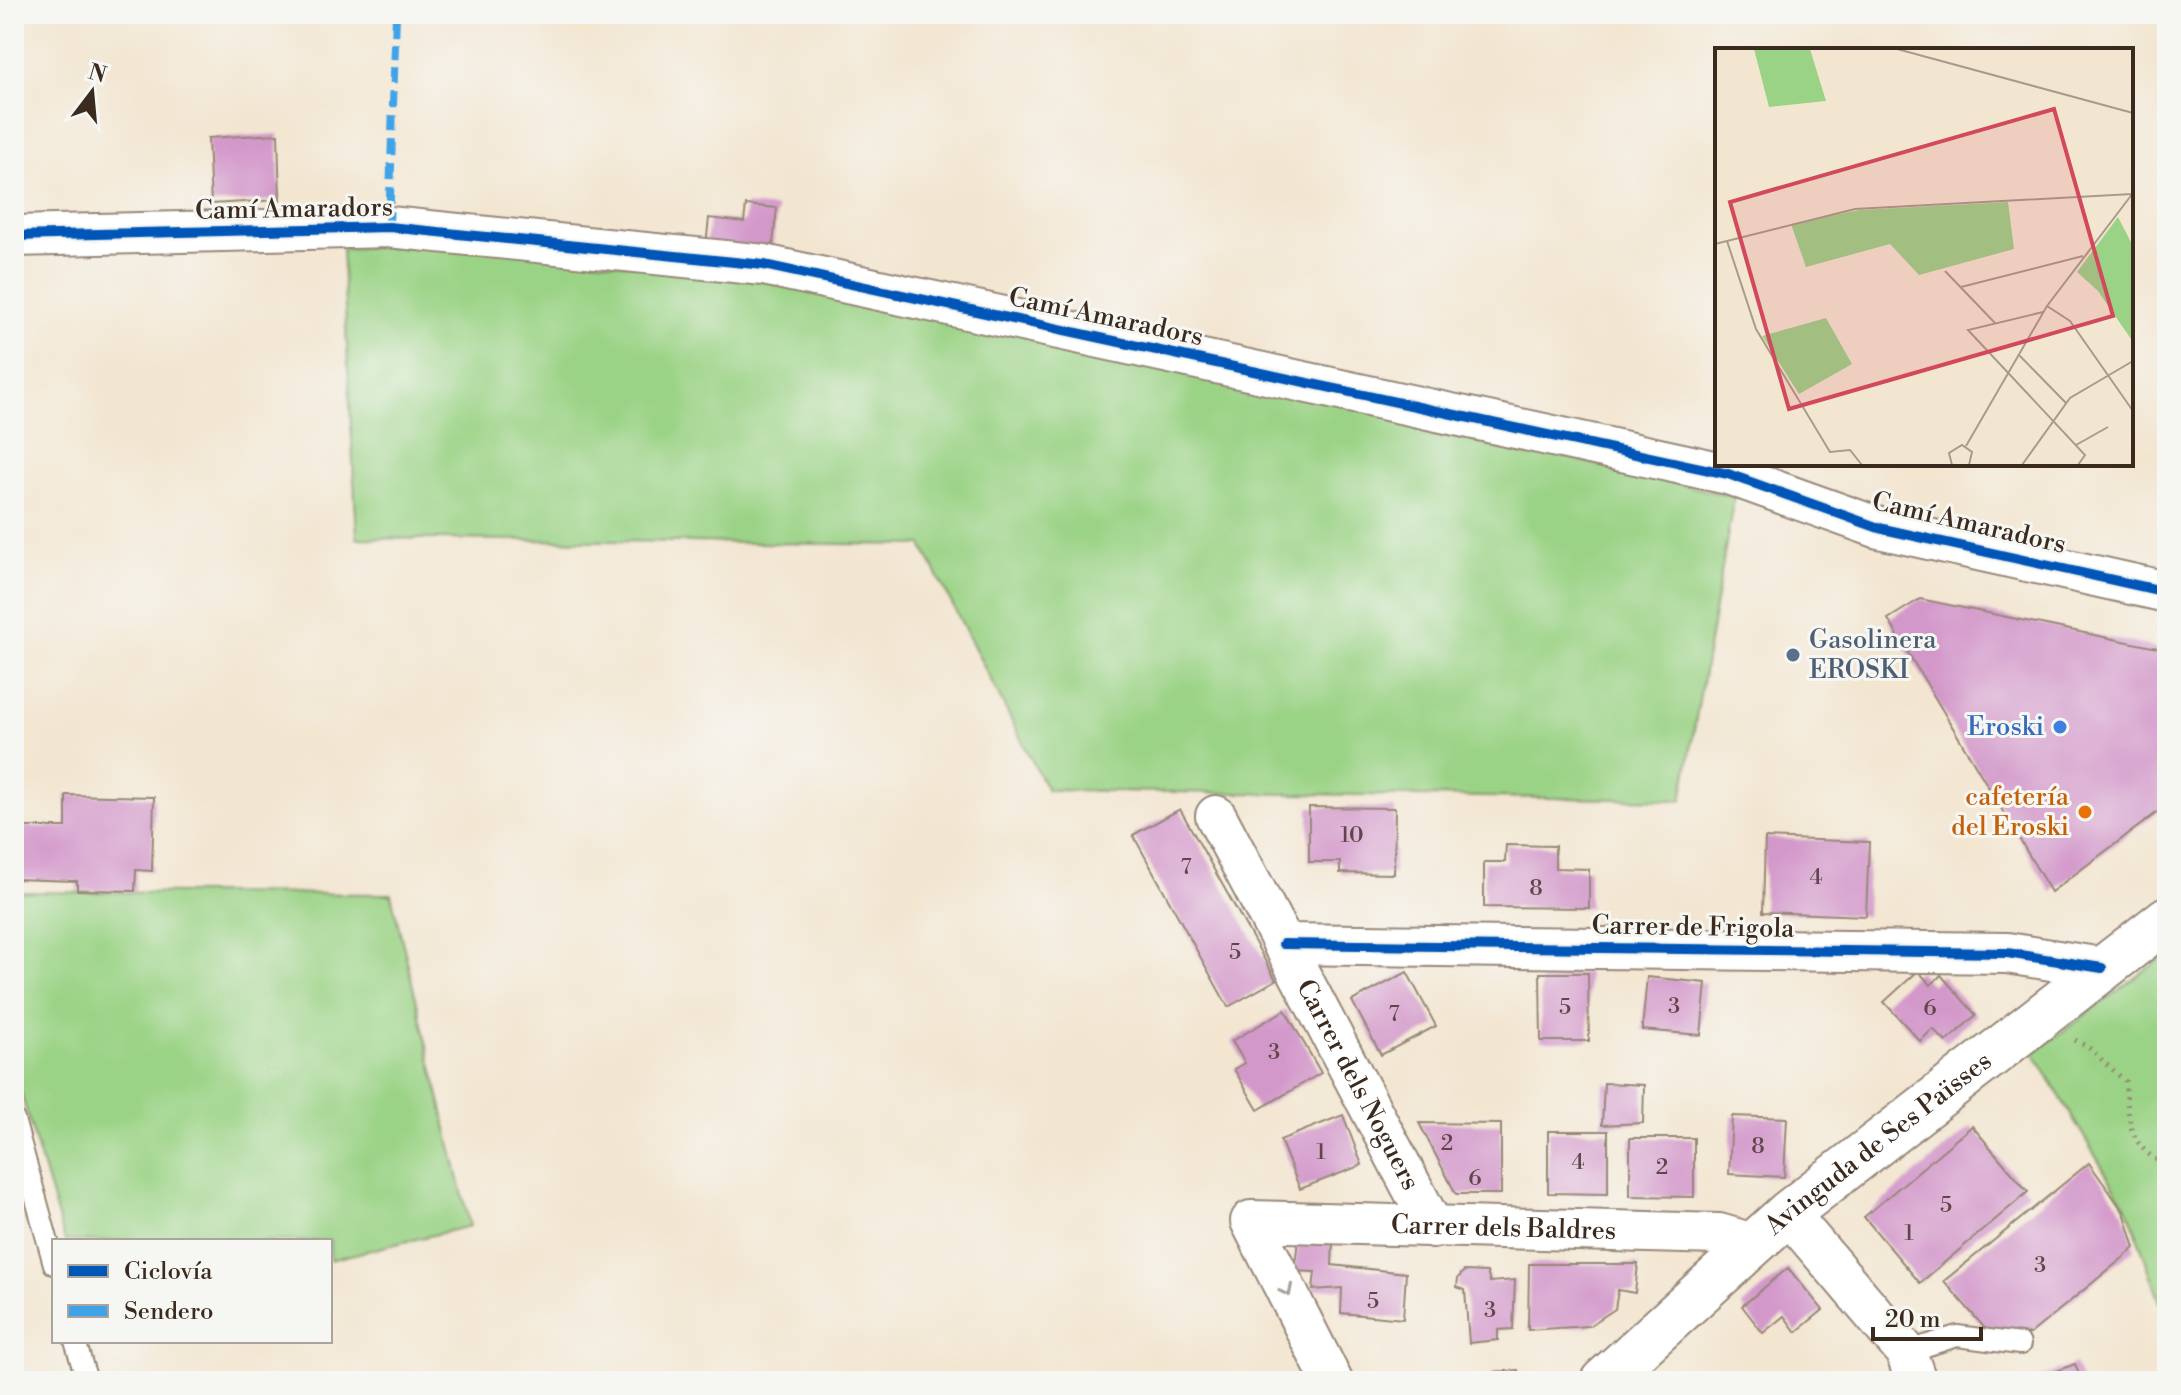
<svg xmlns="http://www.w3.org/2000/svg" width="2181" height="1395" font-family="'Libre Bodoni',serif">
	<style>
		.green { fill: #9bd386; stroke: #6b7e52; stroke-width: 2 }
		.building { fill: #d398ca }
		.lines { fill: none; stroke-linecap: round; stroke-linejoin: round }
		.service-casing { stroke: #978878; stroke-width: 24 }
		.minor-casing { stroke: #978878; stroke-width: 44 }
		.secondary-casing { stroke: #978878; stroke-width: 48 }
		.path { stroke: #978878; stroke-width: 5; stroke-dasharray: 2 6; stroke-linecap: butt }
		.service { stroke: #fff; stroke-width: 20 }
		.minor { stroke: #fff; stroke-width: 40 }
		.secondary { stroke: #fff; stroke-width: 44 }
		.quiet { stroke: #3fa3ea; stroke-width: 8; stroke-dasharray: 16 8; stroke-linecap: butt }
		.cycleway-casing { stroke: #f6f6f2; stroke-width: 15 }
		.cycleway { stroke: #0057b8; stroke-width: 10 }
		.oneway { stroke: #a79f9a }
		.service-dot { fill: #5c6f8a; stroke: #f6f6f2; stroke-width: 3 }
		.shop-dot { fill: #3f7fe0; stroke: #f6f6f2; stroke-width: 3 }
		.food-dot { fill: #e8710a; stroke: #f6f6f2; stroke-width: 3 }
		.labels { text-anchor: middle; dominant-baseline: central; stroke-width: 6; stroke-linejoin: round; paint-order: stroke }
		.number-label { font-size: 22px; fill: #614649 }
		.street-label { font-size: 26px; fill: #3b2a1e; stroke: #f6f6f2 }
		.service-label { font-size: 26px; fill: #4e5e75; stroke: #f6f6f2; text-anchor: start }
		.shop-label { font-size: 26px; fill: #366cbe; stroke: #f6f6f2; text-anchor: end }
		.food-label { font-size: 26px; fill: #c56008; stroke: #f6f6f2; text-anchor: end }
		.inset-road { fill: none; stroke: #a99b89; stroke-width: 2 }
		.view { fill: #d1495b; fill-opacity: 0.15; stroke: #d1495b; stroke-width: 4 }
		.inset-edge { fill: none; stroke: #3b2a1e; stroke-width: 4 }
	</style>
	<rect width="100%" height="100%" fill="#f6f6f2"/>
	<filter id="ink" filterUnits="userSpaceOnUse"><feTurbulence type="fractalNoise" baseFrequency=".0125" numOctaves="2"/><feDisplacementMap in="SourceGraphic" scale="16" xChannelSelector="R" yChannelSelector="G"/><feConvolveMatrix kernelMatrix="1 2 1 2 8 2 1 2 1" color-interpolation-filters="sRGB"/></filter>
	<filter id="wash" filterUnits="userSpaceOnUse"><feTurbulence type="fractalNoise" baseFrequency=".006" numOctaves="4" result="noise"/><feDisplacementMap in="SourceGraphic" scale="32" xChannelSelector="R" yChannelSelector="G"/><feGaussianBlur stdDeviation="1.8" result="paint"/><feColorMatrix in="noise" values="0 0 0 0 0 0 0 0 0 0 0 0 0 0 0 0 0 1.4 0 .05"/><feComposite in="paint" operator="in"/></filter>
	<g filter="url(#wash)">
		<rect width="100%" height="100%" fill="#f3e6d1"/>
		<g class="green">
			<path d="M451,243L787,283L1279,389L1734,497L1682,800L1047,790L922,545L357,538L342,249Z"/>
			<path d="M14,892L391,894L470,1226L330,1260V1241H65L14,1070Z"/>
			<path d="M2167,954V1322L2129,1212L2034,1053Z"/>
		</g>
		<g id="blocks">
			<g class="building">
				<path d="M278,134L280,200L211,204L208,138Z"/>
				<path d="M746,205L777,208L772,253L706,246L709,218L744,222Z"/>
				<path d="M1920,599L2167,650V805L2051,892L1888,619Z"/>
				<path d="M66,795L154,797L152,871L136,870L135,891L77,890V881L14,879V827H66Z"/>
				<path d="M1309,807L1395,808L1394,874L1340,873V862H1309Z"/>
				<path d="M1180,809L1276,980L1228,1007L1133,835Z"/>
				<path d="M1765,838L1869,842L1866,916L1763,912Z"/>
				<path d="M1506,845L1555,846V868L1589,869V908L1484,907V862H1505Z"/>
				<path d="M1918,971L1931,985L1941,975L1976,1015L1946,1042L1933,1029L1920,1041L1884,1002Z"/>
				<path d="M1407,972L1436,1026L1381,1055L1352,1001Z"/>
				<path d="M1540,973H1588L1589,1041H1541Z"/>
				<path d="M1647,977L1706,983L1701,1035L1642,1030Z"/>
				<path d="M1285,1010L1321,1073L1258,1110L1234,1069L1245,1063L1232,1041Z"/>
				<path d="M1604,1083L1644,1085L1643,1123L1602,1125Z"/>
				<path d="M1343,1115L1362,1165L1300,1189L1280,1140Z"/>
				<path d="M1732,1116L1787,1118L1784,1177L1729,1174Z"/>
				<path d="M1419,1123L1501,1124V1194H1456Z"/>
				<path d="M1972,1126L2028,1192L1920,1283L1864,1217Z"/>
				<path d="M1548,1131H1608V1194L1548,1193Z"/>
				<path d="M1630,1138H1694V1197L1630,1196Z"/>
				<path d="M2089,1163L2124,1212L2135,1248L2030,1334L1988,1332L1944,1281Z"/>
				<path d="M1298,1241L1333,1242L1332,1265L1406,1273L1403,1319L1341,1313L1342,1288L1313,1290L1315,1272L1294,1271Z"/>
				<path d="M1529,1264H1638L1635,1293L1618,1290L1615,1309L1589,1326L1528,1330Z"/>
				<path d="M1788,1268L1823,1310L1796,1332L1784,1316L1763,1333L1742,1306Z"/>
				<path d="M1464,1271L1487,1272L1490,1282L1515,1280L1513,1329L1498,1330V1340L1469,1343L1465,1290L1457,1287L1458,1278Z"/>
				<path d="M2075,1364L2082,1381H2030Z"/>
				<path d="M1518,1370L1519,1381H1495L1494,1372Z"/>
			</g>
		</g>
	</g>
	<g filter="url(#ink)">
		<use href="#blocks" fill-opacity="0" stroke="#978878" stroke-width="2"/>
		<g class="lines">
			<defs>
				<g id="service">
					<path d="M14,1120L54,1264"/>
					<path d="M75,1341L87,1381"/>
					<path d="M1906,1352L1957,1336L2020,1344"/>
				</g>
				<g id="minor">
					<path d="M14,236L389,227L764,265L1728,474L1879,528L2167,592"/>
					<path id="s1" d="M1216,816L1433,1227"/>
					<path d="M1283,944L2007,953L2102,968"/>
					<path d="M1788,1213L1906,1352L1916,1381"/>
					<path id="s2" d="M1332,1381L1251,1221L1719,1234L1753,1244"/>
				</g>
				<g id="secondary">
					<path id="s3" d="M1603,1381L1788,1213L2167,919"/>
				</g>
			</defs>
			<use href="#service" class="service-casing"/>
			<use href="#minor" class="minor-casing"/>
			<use href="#secondary" class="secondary-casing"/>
			<path class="path" d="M2075,1040L2089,1048L2125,1081C2130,1124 2126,1144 2167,1166"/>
			<use href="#service" class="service"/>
			<use href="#minor" class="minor"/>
			<use href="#secondary" class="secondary"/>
			<path class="quiet" d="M389,227L396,14"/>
			<defs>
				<g id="cycleway">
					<path d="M14,236L389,227L764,265L1728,474L1879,528L2167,592"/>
					<path d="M1283,944L2007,953L2102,968"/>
				</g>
			</defs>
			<use href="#cycleway" class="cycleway-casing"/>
			<use href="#cycleway" class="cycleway"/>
		</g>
		<defs><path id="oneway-chevron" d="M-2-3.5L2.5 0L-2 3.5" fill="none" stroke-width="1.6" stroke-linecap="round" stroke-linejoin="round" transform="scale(2)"/></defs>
		<use class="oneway" href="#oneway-chevron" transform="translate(1287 1291) rotate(63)"/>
	</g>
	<circle class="service-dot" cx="1793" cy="655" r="8"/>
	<circle class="shop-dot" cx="2060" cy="727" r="8"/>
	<circle class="food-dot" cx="2085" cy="812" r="8"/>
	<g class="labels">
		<g class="number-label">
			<text x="1352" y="835">10</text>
			<text x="1186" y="867">7</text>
			<text x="1816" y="877">4</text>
			<text x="1536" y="888">8</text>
			<text x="1235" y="952">5</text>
			<text x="1674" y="1006">3</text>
			<text x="1565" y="1007">5</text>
			<text x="1930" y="1008">6</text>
			<text x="1394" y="1014">7</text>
			<text x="1274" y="1052">3</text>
			<text x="1447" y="1143">2</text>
			<text x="1758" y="1146">8</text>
			<text x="1321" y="1152">1</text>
			<text x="1578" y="1162">4</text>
			<text x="1662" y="1167">2</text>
			<text x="1475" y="1178">6</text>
			<text x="1946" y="1205">5</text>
			<text x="1909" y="1233">1</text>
			<text x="2040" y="1265">3</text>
			<text x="1373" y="1301">5</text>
			<text x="1490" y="1310">3</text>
		</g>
		<g class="street-label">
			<text transform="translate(294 209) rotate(-1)">Camí Amaradors</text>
			<text transform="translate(1106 317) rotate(12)">Camí Amaradors</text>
			<text transform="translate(1969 523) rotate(13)">Camí Amaradors</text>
			<text transform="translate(1693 927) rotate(1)">Carrer de Frigola</text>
			<text stroke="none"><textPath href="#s1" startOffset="304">Carrer dels Noguers</textPath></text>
			<text stroke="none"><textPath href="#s3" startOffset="364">Avinguda de Ses Païsses</textPath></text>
			<text stroke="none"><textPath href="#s2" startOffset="432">Carrer dels Baldres</textPath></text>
		</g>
		<g class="service-label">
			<text x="1809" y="640">Gasolinera<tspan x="1809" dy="30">EROSKI</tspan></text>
		</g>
		<g class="shop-label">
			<text x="2044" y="727">Eroski</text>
		</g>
		<g class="food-label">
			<text x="2069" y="797">cafetería<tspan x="2069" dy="30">del Eroski</tspan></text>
		</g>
	</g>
	<g transform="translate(1715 48)">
		<rect width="418" height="418" fill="#f3e6d1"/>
		<path d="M39,1H95L111,53L54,59ZM293,154L299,201L204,227L175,196L91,219L76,176L144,162ZM403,169L418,198V294L383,243L362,224ZM111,270L137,316L84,346L47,288Z" fill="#9bd386"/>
		<path class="inset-road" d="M182,1L418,65M12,193L41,281L115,404L135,402L147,417M0,196L140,161L417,146M230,223L280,275M246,239L368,208M332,258L355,273L418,363M328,264L253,282L370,407L363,417M303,306L351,355M361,397L393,379M251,398L332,258L418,145M237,417L234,405L247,397L257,404L254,417M307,417L355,350L418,313"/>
		<path class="view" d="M339,61L398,268L74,361L15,154Z"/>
		<rect width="418" height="418" class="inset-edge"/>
	</g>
	<rect width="2181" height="1395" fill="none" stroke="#f6f6f2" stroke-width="48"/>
	<rect x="52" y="1239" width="280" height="104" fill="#f6f6f2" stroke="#aba49d" stroke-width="2"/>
	<rect x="68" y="1265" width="40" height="12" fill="#0057b8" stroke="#aba49d" stroke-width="2"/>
	<text x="124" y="1279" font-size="24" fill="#3b2a1e">Ciclovía</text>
	<rect x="68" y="1305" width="40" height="12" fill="#3fa3ea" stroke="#aba49d" stroke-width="2"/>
	<text x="124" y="1319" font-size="24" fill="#3b2a1e">Sendero</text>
	<g transform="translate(92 92) rotate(16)" stroke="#f6f6f2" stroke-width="6" paint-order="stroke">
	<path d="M0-6L14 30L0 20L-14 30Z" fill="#3b2a1e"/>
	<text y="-12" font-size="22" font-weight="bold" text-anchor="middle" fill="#3b2a1e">N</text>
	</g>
	<path d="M1873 1327v12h108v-12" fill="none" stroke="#3b2a1e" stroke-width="4"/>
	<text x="1885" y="1327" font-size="24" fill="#3b2a1e" stroke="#f6f6f2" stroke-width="6" paint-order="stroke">20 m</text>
</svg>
